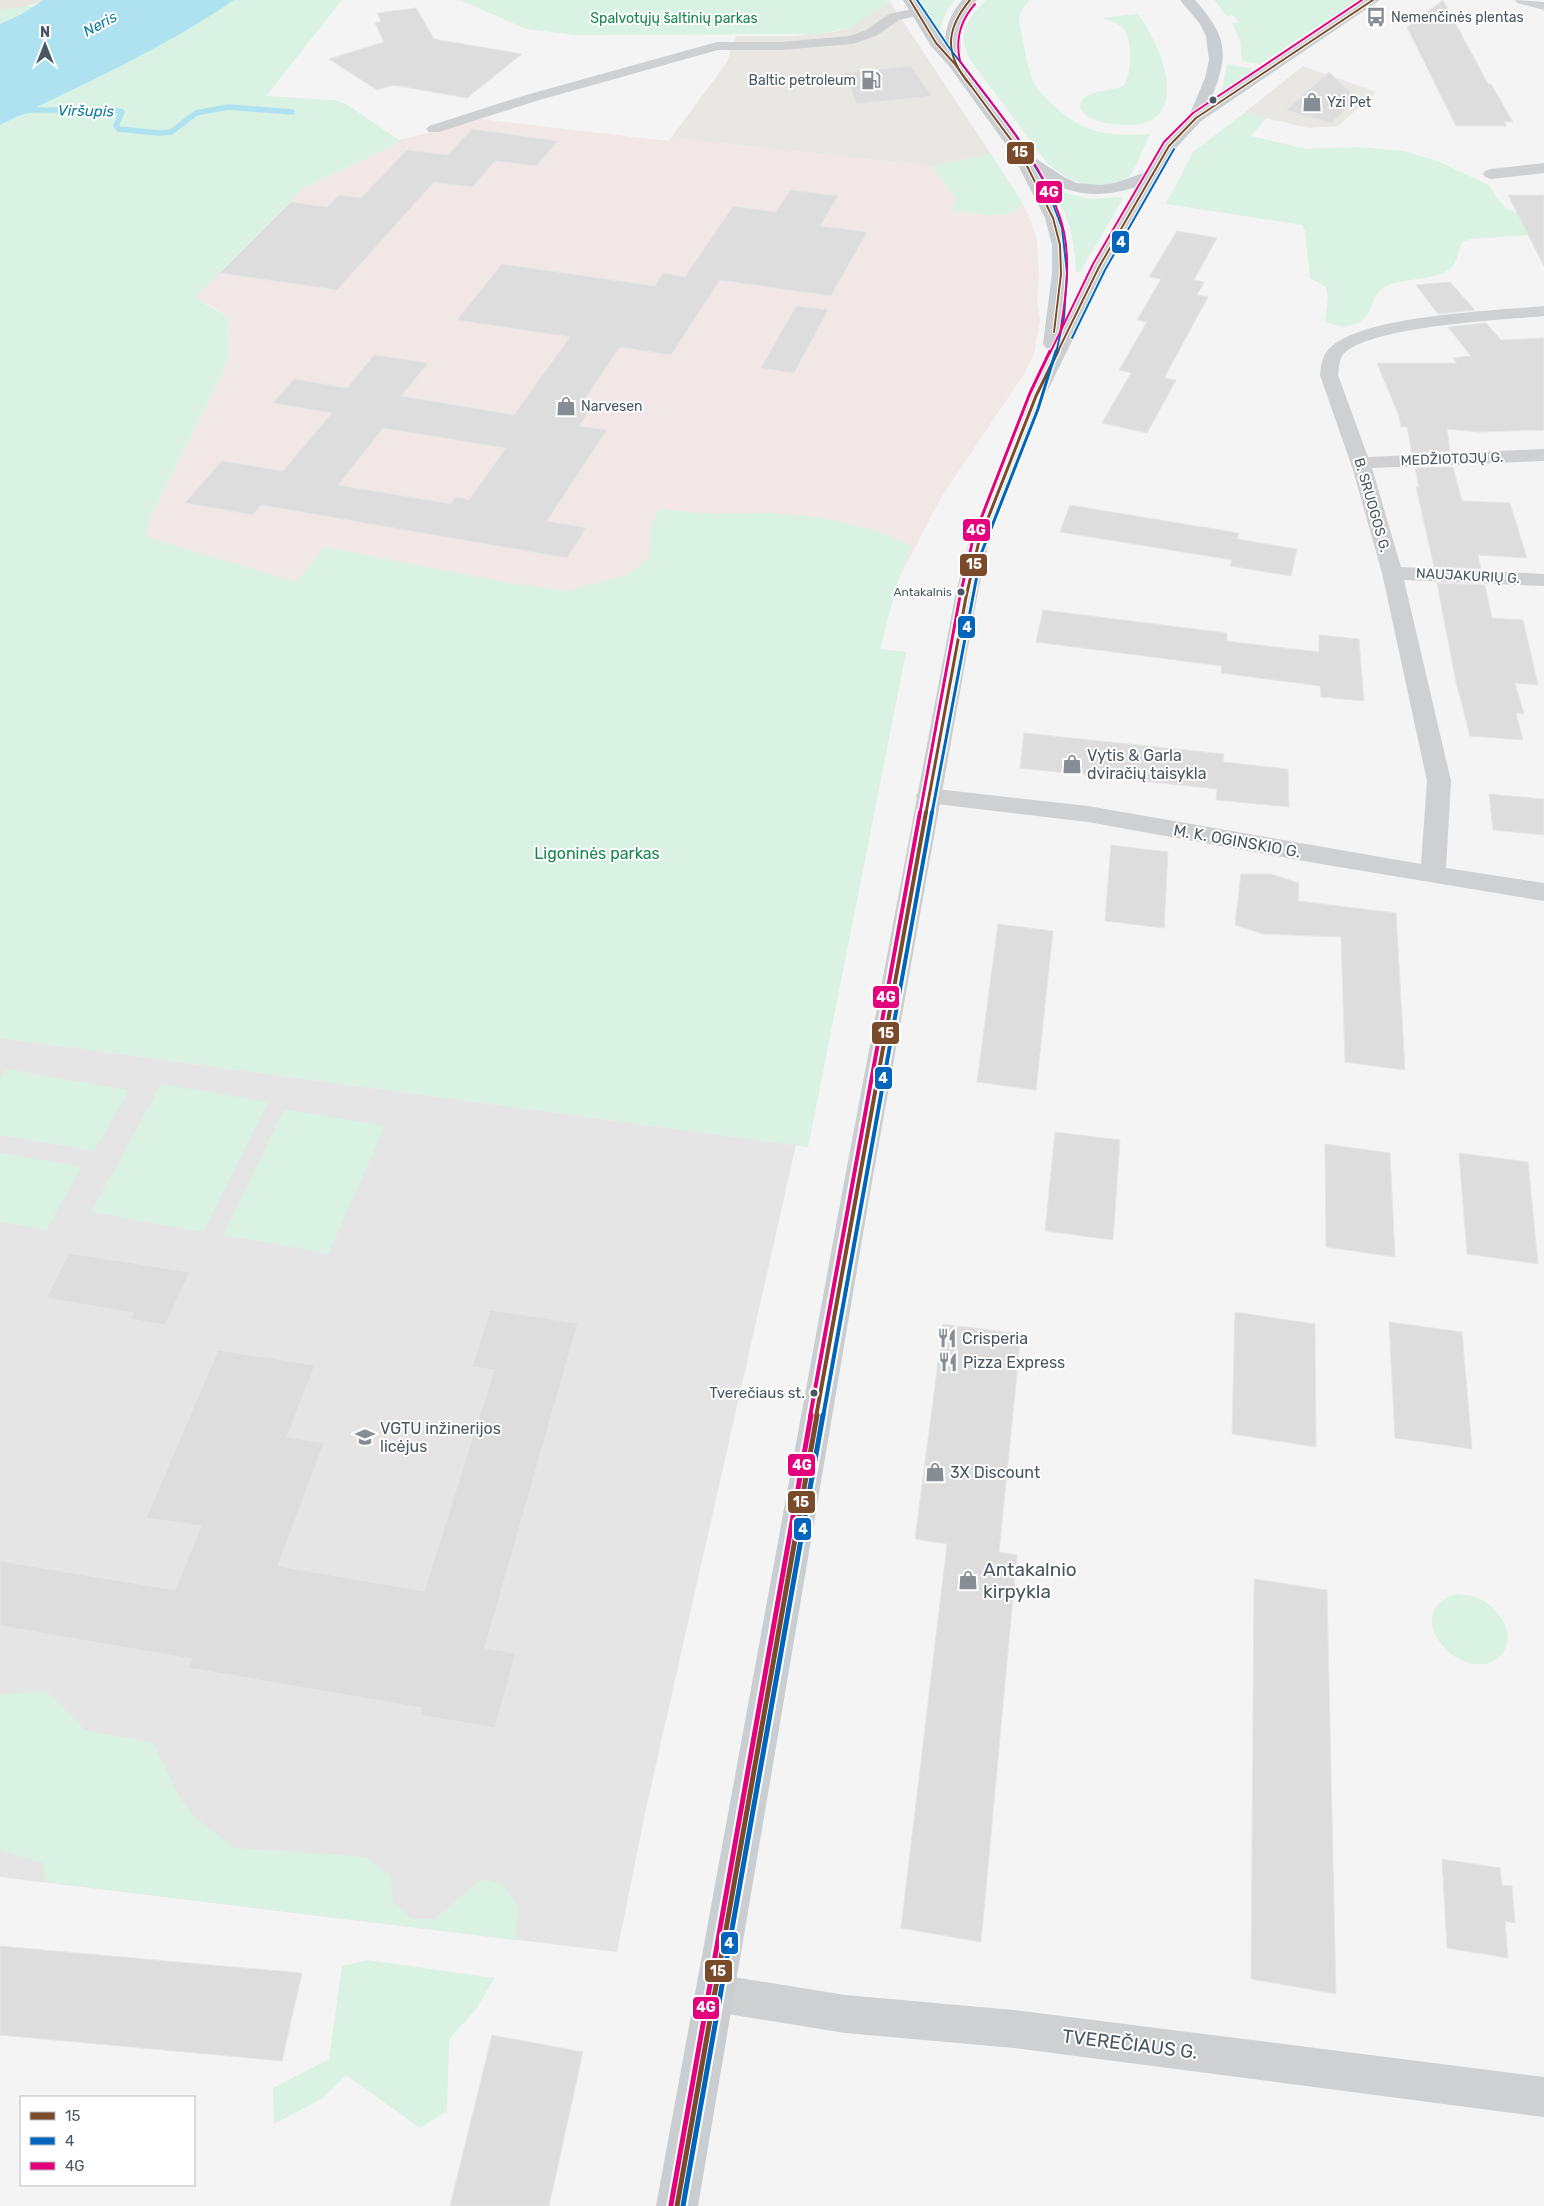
<svg xmlns="http://www.w3.org/2000/svg" width="1544" height="2206" font-family="Rubik,sans-serif">
	<style>
		.commercial { fill: #e8e7e3 }
		.education { fill: #e6e5e6 }
		.medical { fill: #f1e7e6 }
		.green { fill: #d9f2e3 }
		.sand { fill: #e7e6e1 }
		.water { fill: #aee2f0 }
		.lines { fill: none; stroke-linecap: round; stroke-linejoin: round }
		.stream { stroke: #aee2f0; stroke-width: 5.5 }
		.building { fill: #ddddde; stroke: #e5e6e7; fill-rule: evenodd }
		.minor { fill: #ced0d2; fill-rule: evenodd }
		.major { fill: #caced1; fill-rule: evenodd }
		.bus-1-far3-casing { stroke: #fff; stroke-width: 4 }
		.bus-1-far2-casing { stroke: #fff; stroke-width: 6 }
		.bus-1-far1-casing { stroke: #fff; stroke-width: 8 }
		.bus-1-casing { stroke: #fff; stroke-width: 9 }
		.bus-2-far3-casing { stroke: #fff; stroke-width: 4 }
		.bus-2-far2-casing { stroke: #fff; stroke-width: 6 }
		.bus-2-far1-casing { stroke: #fff; stroke-width: 8 }
		.bus-2-casing { stroke: #fff; stroke-width: 9 }
		.bus-3-far3-casing { stroke: #fff; stroke-width: 4 }
		.bus-3-far2-casing { stroke: #fff; stroke-width: 6 }
		.bus-3-far1-casing { stroke: #fff; stroke-width: 8 }
		.bus-3-casing { stroke: #fff; stroke-width: 9 }
		.bus-1-far3 { stroke: #7a4b2a; stroke-width: 2 }
		.bus-1-far2 { stroke: #7a4b2a; stroke-width: 3 }
		.bus-1-far1 { stroke: #7a4b2a; stroke-width: 4 }
		.bus-1 { stroke: #7a4b2a; stroke-width: 5 }
		.bus-2-far3 { stroke: #0065bd; stroke-width: 2 }
		.bus-2-far2 { stroke: #0065bd; stroke-width: 3 }
		.bus-2-far1 { stroke: #0065bd; stroke-width: 4 }
		.bus-2 { stroke: #0065bd; stroke-width: 5 }
		.bus-3-far3 { stroke: #e5007d; stroke-width: 2 }
		.bus-3-far2 { stroke: #e5007d; stroke-width: 3 }
		.bus-3-far1 { stroke: #e5007d; stroke-width: 4 }
		.bus-3 { stroke: #e5007d; stroke-width: 5 }
		.bus-dot { fill: #4a5661; stroke: #fff; stroke-width: 2 }
		.labels { text-anchor: middle; dominant-baseline: central; stroke-width: 4; stroke-linejoin: round; paint-order: stroke }
		.far-bus-label { font-size: 12px; fill: #4a5661; stroke: #fff; text-anchor: end }
		.far-poi-label { font-size: 14px; fill: #4a5661; stroke: #fff; text-anchor: start }
		.far-park-label { font-size: 14px; fill: #17864f; stroke: #fff }
		.far-street-label { font-size: 14px; fill: #4a5661; stroke: #fff }
		.far-water-label { font-size: 15px; font-style: italic; fill: #0c7c9b; stroke: #fff }
		.bus-label { font-size: 15px; fill: #4a5661; stroke: #fff; text-anchor: end }
		.poi-label { font-size: 16px; fill: #4a5661; stroke: #fff; text-anchor: start }
		.street-label { font-size: 16px; fill: #4a5661; stroke: #fff }
		.park-label { font-size: 16px; fill: #17864f; stroke: #fff }
		.near-poi-label { font-size: 19px; fill: #4a5661; stroke: #fff; text-anchor: start }
		.near-street-label { font-size: 19px; fill: #4a5661; stroke: #fff }
		.line-badge { stroke: #fff; stroke-width: 2 }
		.badge-label { font-size: 14px; text-anchor: middle; font-weight: bold; fill: #fff }
	</style>
	<rect width="100%" height="100%" fill="#f4f4f4"/>
	<g class="commercial">
		<path d="M889,0L991,154L931,166L671,138L727,62L736,36H793L833,32L847,29L885,5Z"/>
		<path d="M1303,66L1376,92L1338,126L1308,128L1244,113Z"/>
	</g>
	<path class="education" d="M0,1038L796,1145L645,1813L617,1952L0,1877Z"/>
	<path class="medical" d="M472,118L668,141L671,138L931,166L956,198L953,211L989,215L1009,214L1023,204L1033,227L1037,242L1039,274L1037,299L1040,320L1034,354L1024,374L942,496L898,580L880,649L906,652L808,1147L0,1038L150,518L219,380L229,356L228,318L212,306L194,298L302,189L391,146L399,140L439,130Z"/>
	<g class="green">
		<path d="M234,0H342L266,96L333,100L346,104L399,140L391,146L302,189L195,297L228,318L229,356L219,380L150,518L146,537L296,582L324,547L492,580L565,591L625,576L649,558L651,525L659,509L716,514L768,513L819,517L876,531L911,546L898,580L880,649L906,652L808,1147L0,1038V125C80,86 160,48 234,0Z"/>
		<path d="M460,0H889L885,5L847,29L816,34L576,35L526,29Z"/>
		<path d="M919,0H955C946,8 942,20 940,32Z"/>
		<path d="M986,0H1029L1020,13L1019,19C1022,36 1027,68 1034,83C1038,92 1047,99 1054,106C1085,135 1110,136 1150,134L1132,173C1108,198 1068,182 1047,163L971,61C955,34 967,20 986,0Z"/>
		<path d="M1214,0H1358L1260,64L1242,61L1240,40L1232,23L1238,22L1233,15L1227,16Z"/>
		<path d="M15,6H34L22,14L0,24V10Z"/>
		<path d="M1138,14C1161,44 1194,124 1129,125C1117,125 1103,124 1092,119C1086,116 1077,109 1081,102C1087,90 1112,91 1123,86C1133,76 1132,39 1124,29C1119,23 1109,21 1102,18Z"/>
		<path d="M1227,64L1254,69L1221,94Z"/>
		<path d="M1244,113L1266,118L1251,136L1306,149L1358,147L1403,151L1438,161L1490,186L1496,197L1507,209L1520,214L1544,234L1471,239L1462,242C1459,248 1458,258 1454,264C1440,284 1400,275 1382,289C1369,300 1373,318 1355,324C1343,329 1336,326 1325,321L1328,298L1326,287L1310,278L1305,231L1302,225L1166,204L1193,152Z"/>
		<path d="M991,154L1023,204L1009,214L989,215L952,211L956,198L931,166Z"/>
		<path d="M1052,190L1090,199L1124,197L1080,272H1076C1074,237 1071,221 1052,190Z"/>
		<path d="M6,1069L129,1090L94,1151L0,1135V1079Z"/>
		<path d="M161,1084L268,1102L203,1232L91,1212Z"/>
		<path d="M284,1109L385,1126L328,1254L223,1235Z"/>
		<path d="M0,1153L82,1167L46,1230L0,1222Z"/>
		<path d="M1456,1594C1465,1595 1474,1595 1482,1600C1501,1610 1519,1639 1499,1657C1463,1688 1396,1613 1456,1594Z"/>
		<path d="M46,1691L85,1730L153,1743L181,1800L198,1820L234,1848L366,1857L391,1876L393,1902L412,1919H434L483,1878L504,1886L519,1908L514,1940L46,1882L43,1863L0,1851V1696L2,1694Z"/>
		<path d="M368,1960L494,1978L477,2008L449,2039L447,2111L420,2128L346,2075L323,2098L274,2124L273,2088L329,2059L342,1966Z"/>
	</g>
	<path class="sand" d="M0,0H43C30,8 15,6 0,10Z"/>
	<path class="water" d="M43,0H234C161,50 79,86 0,125V24L22,14Z"/>
	<g class="lines">
		<path class="stream" d="M0,118L29,110H113L122,112L116,125L119,129L158,133L171,132L196,113L228,107L292,112"/>
	</g>
	<g class="building">
		<path d="M1443,0L1488,84H1491L1513,122H1504L1507,126H1456L1407,27Z"/>
		<path d="M416,8L434,39L522,54L467,98L393,85L377,90L329,59L384,42L375,23L381,21L377,13Z"/>
		<path d="M911,66L932,96L857,104L844,73Z"/>
		<path d="M1329,72L1357,99L1331,123L1286,110Z"/>
		<path d="M472,129L558,141L536,166L495,161L472,187L434,182L337,290L220,273L291,202L327,207L339,195L361,198L407,150L448,155Z"/>
		<path d="M790,190L838,196L820,226L867,232L831,296L720,280L671,355L620,347L580,406L591,408L579,426L607,430L547,521L586,528L567,558L261,505L253,515L185,503L222,461L283,471L332,413L273,403L294,379L347,388L374,355L428,363L401,396L514,415L570,337L457,320L502,264L655,286L663,273L685,277L733,206L776,212ZM383,428L506,448L469,500L456,497L451,504L338,485Z"/>
		<path d="M1508,195H1544V266Z"/>
		<path d="M1177,231L1217,238L1194,280L1204,282L1197,295L1208,297L1164,378L1176,380L1147,433L1102,423L1131,373L1119,370L1147,322L1137,320L1161,279L1149,277Z"/>
		<path d="M1450,282L1475,310L1438,314L1416,285Z"/>
		<path d="M796,306L828,310L794,373L761,368Z"/>
		<path d="M1486,323L1501,340L1544,338V430L1479,432L1447,429L1450,451L1412,453L1407,427H1401L1399,416L1377,363H1457L1453,358L1471,356L1448,327Z"/>
		<path d="M1453,467L1462,501L1510,503L1527,558L1478,555L1481,569L1434,567L1416,487H1419L1415,468Z"/>
		<path d="M1070,505L1239,533L1237,539L1297,549L1291,576L1230,566L1232,560L1060,532Z"/>
		<path d="M1437,583L1485,585L1492,618L1523,620L1538,685L1515,683L1524,714L1516,713L1523,740L1470,736L1456,682Z"/>
		<path d="M1043,610L1227,633V641L1319,652V635L1359,639L1364,701L1321,697L1320,686L1221,673L1222,666L1036,642Z"/>
		<path d="M1024,733L1224,754L1223,762L1288,769L1289,807L1216,800L1217,789L1020,768Z"/>
		<path d="M1489,794L1544,799V835L1493,830Z"/>
		<path d="M1111,845L1168,852L1164,928L1105,921Z"/>
		<path d="M1241,874H1271L1299,883L1298,901L1396,913L1405,1070L1345,1062L1341,937L1263,934L1235,925Z"/>
		<path d="M998,924L1053,931L1036,1090L977,1082Z"/>
		<path d="M1055,1132L1120,1140L1113,1240L1045,1231Z"/>
		<path d="M1325,1144L1390,1153L1395,1257L1326,1247Z"/>
		<path d="M1459,1153L1528,1162L1538,1264L1467,1254Z"/>
		<path d="M69,1253L190,1272L165,1325L130,1319L134,1313L46,1298Z"/>
		<path d="M490,1310L578,1323L485,1648L516,1653L495,1728L420,1715L422,1708L188,1668L192,1659L0,1626V1561L175,1590L201,1526L146,1518L218,1350L315,1365L287,1437L324,1443L278,1566L424,1591L494,1370L472,1367Z"/>
		<path d="M1235,1312L1315,1324L1316,1447L1232,1434Z"/>
		<path d="M1389,1322L1462,1332L1472,1449L1395,1438Z"/>
		<path d="M943,1324L1021,1334L999,1552L1017,1555L981,1942L901,1928L947,1544L915,1539Z"/>
		<path d="M1254,1579L1327,1590L1336,1994L1251,1979Z"/>
		<path d="M1442,1859L1500,1868L1502,1885L1512,1886L1515,1923L1505,1921L1508,1958L1447,1948Z"/>
		<path d="M0,1946L302,1973L282,2061L0,2035Z"/>
		<path d="M492,2035L583,2052L549,2206H450Z"/>
	</g>
	<g class="lines">
		<g class="minor">
			<path d="M1515,0L1544,2V10L1517,3Z"/>
			<path d="M917,8L922,9L924,12L922,15L899,20L876,36L852,44L781,50H718L536,101L439,132H429L426,129L429,126L526,95L717,42H781L850,36L866,30L889,14Z"/>
			<path d="M1544,163V173L1491,179L1485,177L1483,174L1485,171L1491,169Z"/>
			<path d="M1544,306V316C1505,320 1364,326 1342,356C1339,361 1339,369 1338,375L1368,457L1544,449V461L1372,468L1401,567L1544,574V586L1404,580L1451,781L1446,868L1544,883V901L1315,863L1088,822L920,802L916,796L920,790L928,788L1088,806L1421,864L1427,781L1382,573L1353,470L1320,375C1321,365 1322,354 1331,347C1367,315 1494,311 1544,306Z"/>
			<path d="M715,1974L845,1995L1014,2010L1544,2077V2117L1014,2048L845,2033L715,2012L701,2007L696,1993L701,1979Z"/>
		</g>
		<path class="major" d="M903,0H917L945,44C945,27 951,13 962,0H977L966,14L961,29V63L1029,154L1064,177L1077,183L1101,185L1115,183L1146,172L1163,143L1189,116L1205,78L1209,60L1206,36L1200,24L1180,0H1195C1229,39 1229,54 1210,102L1364,0H1380L1201,121L1176,148L1108,267L1045,396L989,541L977,597L870,1193L698,2206H656L842,1193L955,597L969,541L1027,396L1050,349L1046,348L1043,344L1052,274V245L1045,218L1012,153L949,66L931,46ZM1040,176C1074,197 1099,198 1137,187L1090,267L1064,320C1068,286 1074,250 1061,217C1055,203 1047,189 1040,176Z"/>
		<defs>
			<g id="bus-1-far3">
				<path d="M910,0L936,43L954,63L1020,152L1053,218L1060,245L1061,274L1054,332"/>
				<path d="M970,0C944,31 945,56 971,86"/>
				<path d="M1057,353L1099,267L1169,146L1196,118L1373,0"/>
			</g>
			<path id="bus-1-far2" d="M926,813L966,597L979,541L1036,396L1058,351"/>
			<path id="bus-1-far1" d="M816,1417L926,812"/>
			<path id="bus-1" d="M677,2206L817,1415"/>
			<g id="bus-2-far3">
				<path d="M917,0L948,46L1016,135L1045,183L1062,228L1067,273L1064,318L1056,353"/>
				<path d="M1072,338L1105,270L1174,149"/>
			</g>
			<path id="bus-2-far2" d="M932,813L981,554L1038,409L1056,351"/>
			<path id="bus-2-far1" d="M823,1417L932,812"/>
			<path id="bus-2" d="M683,2206L823,1415"/>
			<g id="bus-3-far3">
				<path d="M975,4C960,21 955,39 960,61C996,110 1051,172 1064,232C1071,266 1065,301 1060,334"/>
				<path d="M1050,353L1093,264L1164,142L1193,113L1362,0"/>
			</g>
			<path id="bus-3-far2" d="M920,813L960,596L973,539L1030,393L1050,351"/>
			<path id="bus-3-far1" d="M810,1417L920,812"/>
			<path id="bus-3" d="M671,2205L811,1415"/>
		</defs>
		<use href="#bus-1-far3" class="bus-1-far3-casing"/>
		<use href="#bus-1-far2" class="bus-1-far2-casing"/>
		<use href="#bus-1-far1" class="bus-1-far1-casing"/>
		<use href="#bus-1" class="bus-1-casing"/>
		<use href="#bus-2-far3" class="bus-2-far3-casing"/>
		<use href="#bus-2-far2" class="bus-2-far2-casing"/>
		<use href="#bus-2-far1" class="bus-2-far1-casing"/>
		<use href="#bus-2" class="bus-2-casing"/>
		<use href="#bus-3-far3" class="bus-3-far3-casing"/>
		<use href="#bus-3-far2" class="bus-3-far2-casing"/>
		<use href="#bus-3-far1" class="bus-3-far1-casing"/>
		<use href="#bus-3" class="bus-3-casing"/>
		<use href="#bus-1-far3" class="bus-1-far3"/>
		<use href="#bus-1-far2" class="bus-1-far2"/>
		<use href="#bus-1-far1" class="bus-1-far1"/>
		<use href="#bus-1" class="bus-1"/>
		<use href="#bus-2-far3" class="bus-2-far3"/>
		<use href="#bus-2-far2" class="bus-2-far2"/>
		<use href="#bus-2-far1" class="bus-2-far1"/>
		<use href="#bus-2" class="bus-2"/>
		<use href="#bus-3-far3" class="bus-3-far3"/>
		<use href="#bus-3-far2" class="bus-3-far2"/>
		<use href="#bus-3-far1" class="bus-3-far1"/>
		<use href="#bus-3" class="bus-3"/>
	</g>
	<defs>
		<symbol id="bus-bare" viewBox="-9 -9 18 18"><path d="M-5-6H5V4H4V6H2V4H-2V6H-4V4H-5ZM-3.5-4V0h7V-4ZM-3.5 1.2v1.5H-2V1.2ZM2 1.2v1.5H3.5V1.2Z" fill="#868d94" stroke="#fff" stroke-width="2.5" paint-order="stroke"/></symbol>
		<symbol id="fuel-bare" viewBox="-9 -9 18 18"><path d="M-5.5-6h7V0h2V4h1.3V-2.5L3-4.5l.8-.8L6-3V5H2.5V1h-1V6h-7ZM-4.2-4.7v3.2H.2V-4.7Z" fill="#868d94" stroke="#fff" stroke-width="2.5" paint-order="stroke"/></symbol>
		<symbol id="shop-bare" viewBox="-9 -9 18 18"><path d="M-5-2.5h2.3a2.7 3.5 0 0 1 5.4 0H5L5.5 6h-11ZM-1.5-2.5h3a1.5 2.3 0 0 0-3 0Z" fill="#868d94" stroke="#fff" stroke-width="2.5" paint-order="stroke"/></symbol>
		<symbol id="restaurant-bare" viewBox="-9 -9 18 18"><path d="M-5-6h1v4h1v-4h1v4h1v-4h1v5L-1.5 .5V6h-2V.5L-5-1ZM5-6V6H3V1.5H1.5Q1.5-4 5-6Z" fill="#868d94" stroke="#fff" stroke-width="2.5" paint-order="stroke"/></symbol>
		<symbol id="school-bare" viewBox="-9 -9 18 18"><path d="M0-5L7-2L0 1L-7-2ZM-4 1L0 2.5L4 1V4Q0 6-4 4Z" fill="#868d94" stroke="#fff" stroke-width="2.5" paint-order="stroke"/></symbol>
	</defs>
	<g fill-rule="evenodd">
		<use href="#bus-bare" x="1362" y="3" width="28" height="28"/>
		<use href="#fuel-bare" x="857" y="66" width="28" height="28"/>
		<use href="#shop-bare" x="1298" y="88" width="28" height="28"/>
		<use href="#shop-bare" x="552" y="392" width="28" height="28"/>
		<use href="#shop-bare" x="1058" y="750" width="28" height="28"/>
		<use href="#restaurant-bare" x="933" y="1324" width="28" height="28"/>
		<use href="#restaurant-bare" x="934" y="1348" width="28" height="28"/>
		<use href="#school-bare" x="351" y="1423" width="28" height="28"/>
		<use href="#shop-bare" x="921" y="1458" width="28" height="28"/>
		<use href="#shop-bare" x="954" y="1566" width="28" height="28"/>
	</g>
	<g class="bus-dot">
		<circle cx="1213" cy="100" r="4.5"/>
		<circle cx="961" cy="592" r="4.5"/>
		<circle cx="814" cy="1393" r="4.5"/>
	</g>
	<g class="labels">
		<g class="far-bus-label">
			<text x="952" y="592">Antakalnis</text>
		</g>
		<g class="far-poi-label">
			<text x="1391" y="17">Nemenčinės plentas</text>
			<text x="856" y="80" text-anchor="end">Baltic petroleum</text>
			<text x="1327" y="102">Yzi Pet</text>
			<text x="581" y="406">Narvesen</text>
		</g>
		<g class="far-park-label">
			<text x="674" y="18">Spalvotųjų šaltinių parkas</text>
		</g>
		<g class="far-street-label">
			<text transform="translate(1452 459) rotate(-2)">MEDŽIOTOJŲ G.</text>
			<text transform="translate(1372 505) rotate(74)">B. SRUOGOS G.</text>
			<text transform="translate(1468 576) rotate(3)">NAUJAKURIŲ G.</text>
		</g>
		<g class="far-water-label">
			<text transform="translate(100 24) rotate(-29)">Neris</text>
			<text transform="translate(86 111) rotate(1)">Viršupis</text>
		</g>
		<g class="bus-label">
			<text x="805" y="1393">Tverečiaus st.</text>
		</g>
		<g class="poi-label">
			<text x="1087" y="755">Vytis &amp; Garla<tspan x="1087" dy="18">dviračių taisykla</tspan></text>
			<text x="962" y="1338">Crisperia</text>
			<text x="963" y="1362">Pizza Express</text>
			<text x="380" y="1428">VGTU inžinerijos<tspan x="380" dy="18">licėjus</tspan></text>
			<text x="950" y="1472">3X Discount</text>
		</g>
		<g class="street-label">
			<text transform="translate(1237 841) rotate(10)">M. K. OGINSKIO G.</text>
		</g>
		<g class="park-label">
			<text x="597" y="853">Ligoninės parkas</text>
		</g>
		<g class="near-poi-label">
			<text x="983" y="1569">Antakalnio<tspan x="983" dy="22">kirpykla</tspan></text>
		</g>
		<g class="near-street-label">
			<text transform="translate(1130 2044) rotate(7)">TVEREČIAUS G.</text>
		</g>
	</g>
	<g class="line-badge">
		<rect x="1006" y="141" width="29" height="24" rx="5" fill="#7a4b2a"/>
		<rect x="1035" y="180" width="28" height="24" rx="5" fill="#e5007d"/>
		<rect x="1111" y="230" width="19" height="24" rx="5" fill="#0065bd"/>
		<rect x="962" y="518" width="29" height="24" rx="5" fill="#e5007d"/>
		<rect x="959" y="553" width="29" height="24" rx="5" fill="#7a4b2a"/>
		<rect x="957" y="615" width="19" height="24" rx="5" fill="#0065bd"/>
		<rect x="872" y="985" width="28" height="24" rx="5" fill="#e5007d"/>
		<rect x="871" y="1021" width="29" height="24" rx="5" fill="#7a4b2a"/>
		<rect x="874" y="1066" width="19" height="24" rx="5" fill="#0065bd"/>
		<rect x="787" y="1453" width="29" height="24" rx="5" fill="#e5007d"/>
		<rect x="787" y="1490" width="29" height="24" rx="5" fill="#7a4b2a"/>
		<rect x="793" y="1517" width="19" height="24" rx="5" fill="#0065bd"/>
		<rect x="720" y="1931" width="19" height="24" rx="5" fill="#0065bd"/>
		<rect x="704" y="1959" width="29" height="24" rx="5" fill="#7a4b2a"/>
		<rect x="692" y="1996" width="28" height="24" rx="5" fill="#e5007d"/>
	</g>
	<g class="badge-label">
		<text x="1020" y="157">15</text>
		<text x="1049" y="197">4G</text>
		<text x="1121" y="247">4</text>
		<text x="976" y="535">4G</text>
		<text x="974" y="569">15</text>
		<text x="967" y="632">4</text>
		<text x="886" y="1002">4G</text>
		<text x="886" y="1038">15</text>
		<text x="883" y="1083">4</text>
		<text x="802" y="1470">4G</text>
		<text x="801" y="1507">15</text>
		<text x="803" y="1534">4</text>
		<text x="729" y="1948">4</text>
		<text x="718" y="1976">15</text>
		<text x="706" y="2012">4G</text>
	</g>
	<rect x="20" y="2096" width="175" height="90" fill="#ffffff" stroke="#b7bbc0"/>
	<rect x="30" y="2112" width="25" height="8" fill="#7a4b2a" stroke="#b7bbc0"/>
	<text x="65" y="2121" font-size="15" fill="#4a5661">15</text>
	<rect x="30" y="2137" width="25" height="8" fill="#0065bd" stroke="#b7bbc0"/>
	<text x="65" y="2146" font-size="15" fill="#4a5661">4</text>
	<rect x="30" y="2162" width="25" height="8" fill="#e5007d" stroke="#b7bbc0"/>
	<text x="65" y="2171" font-size="15" fill="#4a5661">4G</text>
	<g transform="translate(45 45)" stroke="#ffffff" stroke-width="4" paint-order="stroke">
	<path d="M0-4L9 19L0 12L-9 19Z" fill="#4a5661"/>
	<text y="-8" font-size="14" font-weight="bold" text-anchor="middle" fill="#4a5661">N</text>
	</g>
</svg>
